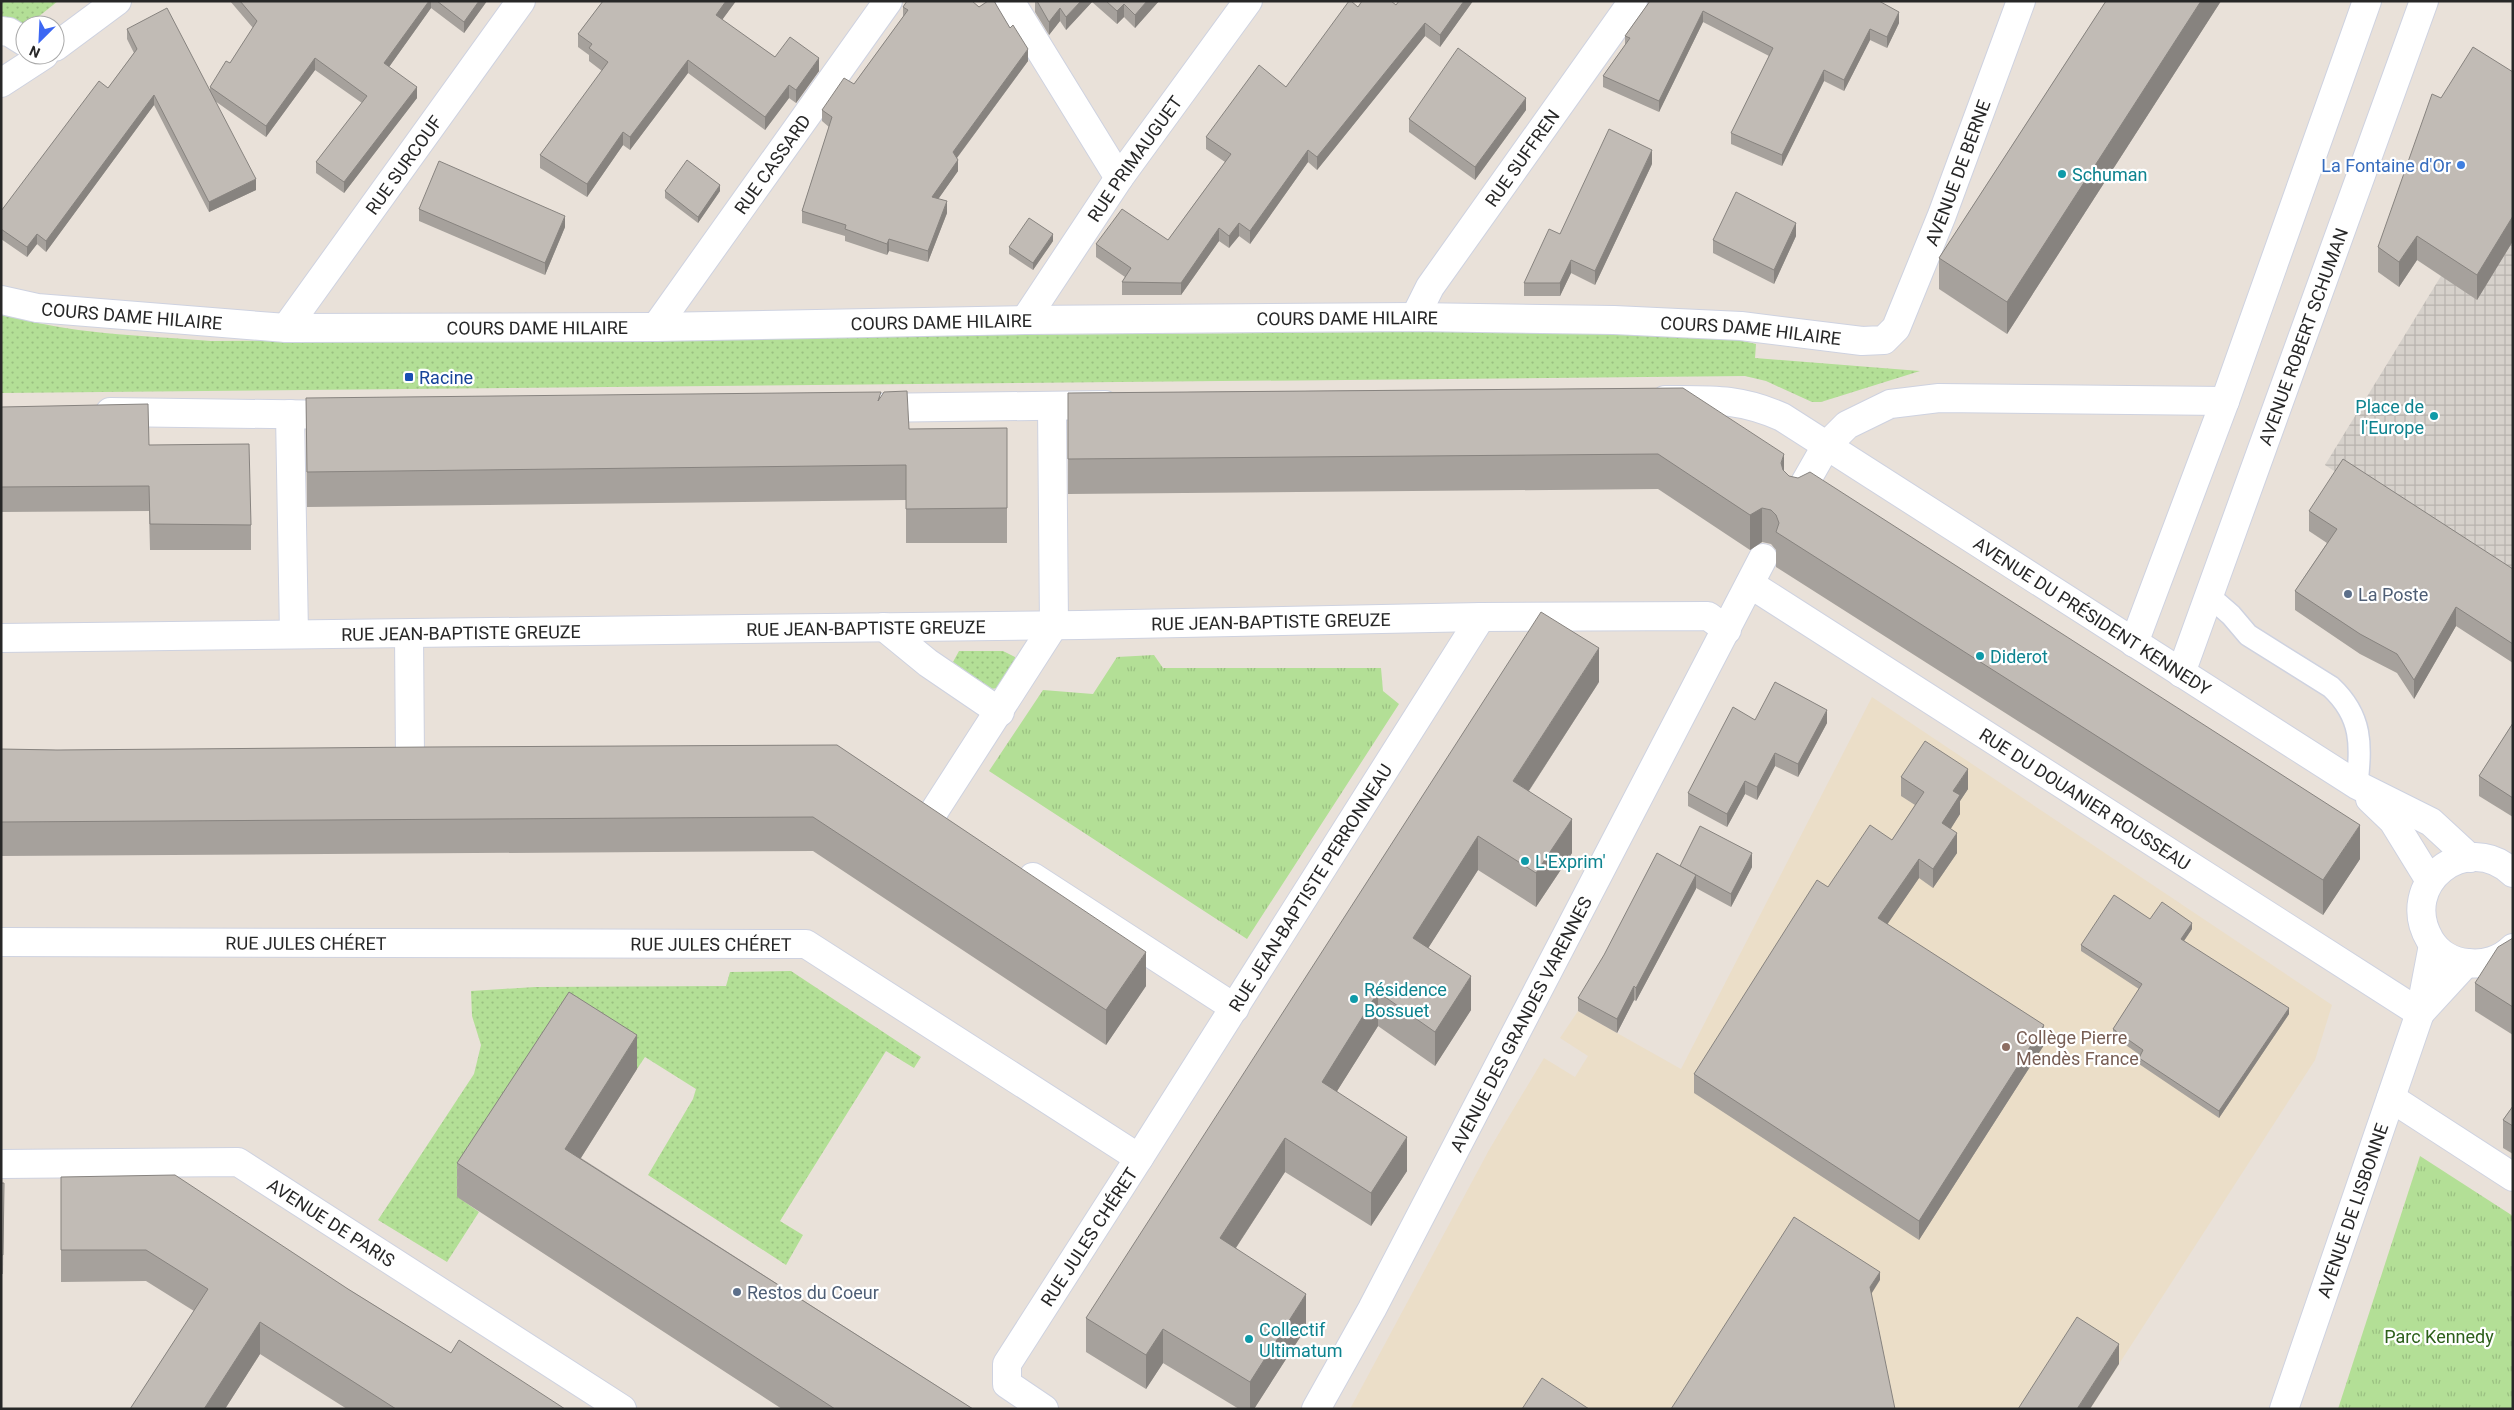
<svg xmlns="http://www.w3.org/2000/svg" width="2514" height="1410" font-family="Roboto,sans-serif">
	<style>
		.education { fill: #ebdec8 }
		.grass { fill: url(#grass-dots) }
		.park { fill: url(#park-tufts) }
		.plaza { fill: url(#plaza-grid) }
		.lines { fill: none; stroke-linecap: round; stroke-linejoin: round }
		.lane-casing { stroke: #ced2e0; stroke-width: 24 }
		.street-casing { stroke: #ced2e0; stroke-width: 30 }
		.secondary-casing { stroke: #ced2e0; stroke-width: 30 }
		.lane { stroke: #fff; stroke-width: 21 }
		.street { stroke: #fff; stroke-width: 28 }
		.secondary { stroke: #fff; stroke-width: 28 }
		.wall { fill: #a6a19c }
		.shaded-wall { fill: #87837f }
		.building { fill: #c1bbb5; stroke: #87837f }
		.shop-dot { fill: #3f7fe0; stroke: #fff; stroke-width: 2 }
		.culture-dot { fill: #0f9aa8; stroke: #fff; stroke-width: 2 }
		.transit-dot { fill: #1a4fb4; stroke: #fff; stroke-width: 2 }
		.service-dot { fill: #5c6f8a; stroke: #fff; stroke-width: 2 }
		.education-dot { fill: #8d6e63; stroke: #fff; stroke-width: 2 }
		.labels { text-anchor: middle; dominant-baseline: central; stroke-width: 4.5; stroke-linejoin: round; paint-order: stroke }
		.street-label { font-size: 18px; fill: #272727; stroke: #fff }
		.shop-label { font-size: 18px; fill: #366cbe; stroke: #fff; text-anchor: end }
		.culture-label { font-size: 18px; fill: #0d838f; stroke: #fff; text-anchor: start }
		.transit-label { font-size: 18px; fill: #164399; stroke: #fff; text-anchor: start }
		.service-label { font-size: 18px; fill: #4e5e75; stroke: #fff; text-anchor: start }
		.education-label { font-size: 18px; fill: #785e54; stroke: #fff; text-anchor: start }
		.park-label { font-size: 18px; fill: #2d601b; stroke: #fff }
	</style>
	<defs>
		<pattern id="grass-dots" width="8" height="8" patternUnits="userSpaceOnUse" patternTransform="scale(1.25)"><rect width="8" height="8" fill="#b3df96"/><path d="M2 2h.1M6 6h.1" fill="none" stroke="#9abf81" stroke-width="1.8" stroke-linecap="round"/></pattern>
		<pattern id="park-tufts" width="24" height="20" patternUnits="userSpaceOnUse" patternTransform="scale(1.25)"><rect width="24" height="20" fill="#b3df96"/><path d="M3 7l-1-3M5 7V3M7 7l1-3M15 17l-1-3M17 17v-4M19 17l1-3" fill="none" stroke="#9abf81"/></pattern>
		<pattern id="plaza-grid" width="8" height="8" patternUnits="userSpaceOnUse" patternTransform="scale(1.25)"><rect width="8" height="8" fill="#d6d1cb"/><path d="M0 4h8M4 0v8" fill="none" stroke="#b8b3ae"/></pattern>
	</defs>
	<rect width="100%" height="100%" fill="#e9e1d9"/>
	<path class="education" d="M1872,697L2332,1005L2315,1060L2090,1409H1350L1489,1150L1544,1058L1575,1077L1588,1056L1560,1038L1578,1011L1681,1069Z"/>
	<g class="grass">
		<path d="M1,1H58L28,25H25V28L1,47Z"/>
		<path d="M1,313C68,335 141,335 211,341L1656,330L1729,338L1756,344L1755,358L1920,371L1821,402H1812L1766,381L1745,376L1,393Z"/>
		<path d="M959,651H1003L1015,657V666L998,688L990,689L953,662Z"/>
		<path d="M791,971L921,1057L914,1068L886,1051L780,1221L803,1235L786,1265L648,1175L693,1099L696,1089L645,1057L637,1069L458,1197L479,1212L447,1262L378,1220L474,1074L481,1045L472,1016L471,991L535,987L726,986L730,972Z"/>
	</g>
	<g class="park">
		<path d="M1154,655L1163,668H1381L1383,691L1399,704L1247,939L989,771L1043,690L1093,694L1117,657Z"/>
		<path d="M2420,1156L2513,1216V1409H2338Z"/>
	</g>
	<path class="plaza" d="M2513,240V588L2325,465L2441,276Z"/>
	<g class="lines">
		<defs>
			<path id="lane" d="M2208,595L2231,615L2248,635L2331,687C2363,717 2361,745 2357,785"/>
			<g id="street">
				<path d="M1010,1L1119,178"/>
				<path d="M1,31L9,32L25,42"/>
				<path id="s1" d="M1,300L37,308L286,328L656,327L1025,320L1415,317L1614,320L1741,326L1862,341L1884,340L1896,328L1942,215L2021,1"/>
				<path id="s2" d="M1415,317L1430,287L1633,1"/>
				<path id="s3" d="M1025,320L1119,178L1248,1"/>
				<path id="s4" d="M656,327L888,1"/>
				<path id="s5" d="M286,328L521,1"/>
				<path d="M290,414L294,634"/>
				<path d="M1797,497L1826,446L1847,425L1890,404L1939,398L2225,401"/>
				<path id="s6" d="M1750,584L2420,1013"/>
				<path d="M884,627L928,663L1000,712"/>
				<path d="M409,634L410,760"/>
				<path id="s7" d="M1,638L1080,625L1481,617L1708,616L1727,630"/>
				<path d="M2134,643L2225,401L2367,1"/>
				<path id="s8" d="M2181,673L2424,1"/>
				<path d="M933,813L1054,625L1052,406"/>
				<path d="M1033,877L1235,1008"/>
				<path id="s9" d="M1,942L806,944L1139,1158L1007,1364V1384L1044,1409"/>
				<path d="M2391,1098L2513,1177"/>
				<path id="s10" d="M1139,1158L1481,617"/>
				<path id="s11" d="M1,1164L238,1162L622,1409"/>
				<path id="s12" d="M1316,1409L1372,1309L1763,558"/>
			</g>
			<g id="secondary">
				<path d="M55,47L117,1"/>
				<path d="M1,83L44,55"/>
				<path id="s13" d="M1665,400C1711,400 1739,398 1782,417L2357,785L2431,822L2470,858"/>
				<path d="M870,408L1105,405"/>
				<path d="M110,412L342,415"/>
				<path d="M2370,799L2393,821L2430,881"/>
				<path d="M2513,873C2466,829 2397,884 2430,940C2438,953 2452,962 2468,963C2484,965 2501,960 2513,948"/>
				<path d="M2421,1012L2466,963"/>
				<path id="s14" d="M2284,1409L2420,1013L2433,945"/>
			</g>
		</defs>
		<use href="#lane" class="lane-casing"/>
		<use href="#street" class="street-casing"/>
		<use href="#secondary" class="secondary-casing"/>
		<use href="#lane" class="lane"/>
		<use href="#street" class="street"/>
		<use href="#secondary" class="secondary"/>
	</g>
	<g class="wall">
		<path d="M230,1H487L464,33L431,8L389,67L417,98L344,193L316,173V162L362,103L315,70L266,137L215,101L256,190L209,212L154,105L46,252L37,244L27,257L1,239V211L108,88L134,53L127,39V29L210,92V87L230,63L253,28Z"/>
		<path d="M603,1H736L722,20L775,57L819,71L796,103L789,98L765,130L688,73L630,150L623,145L587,197L540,168V155L602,71L589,61V55L578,47V34Z"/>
		<path d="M1035,1H1159L1135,28L1124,17L1117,24L1092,2L1066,30L1060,21L1049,35L1035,12Z"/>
		<path d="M1473,1L1440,47L1425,36L1317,170L1308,162L1250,244L1239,236L1229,248L1219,241L1181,295H1122V282L1125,277L1096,257V244L1168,240L1225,162L1206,149V137L1286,87L1358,7Z"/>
		<path d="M1650,1L1899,23L1887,48L1870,40L1844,91L1824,81L1782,166L1731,144V133L1769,56L1703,22L1659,112L1603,87V76L1625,45V36Z"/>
		<path d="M2106,1H2221L2007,334L1939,289V258Z"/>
		<path d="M903,7L1028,61L957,158L958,171L938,199L947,213L928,262L889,251L887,255L845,241V236L802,223V211L829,127L822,121V110L854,84L903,17Z"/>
		<path d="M2513,72V241L2477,300L2417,260L2399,287L2378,272V247L2441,98Z"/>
		<path d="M1526,110L1475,180L1409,132V119Z"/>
		<path d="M1652,164L1595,285L1571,273L1560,296H1524V283L1560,234Z"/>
		<path d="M665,191H720L698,223L665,198Z"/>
		<path d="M419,209L565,227L545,275L419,221Z"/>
		<path d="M1796,236L1774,284L1713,253V240Z"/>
		<path d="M1053,241L1033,270L1009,254V247Z"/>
		<path d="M1683,388L1784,471L1789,476L2360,859L2323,915L1776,567V550L1771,544L1762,542L1750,550L1658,489L1068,494V393Z"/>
		<path d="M881,397L909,429L1007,428V543H906V500L307,507L306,398Z"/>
		<path d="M1,407L149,445L251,525V550H150L149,511L1,512Z"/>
		<path d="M2309,511L2513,569V663L2456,626L2414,699L2397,673L2360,654L2295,610V591L2327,543L2309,531Z"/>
		<path d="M1599,682L1529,791L1572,853L1536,907L1478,870L1428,948L1471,1010L1435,1066L1378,1026L1337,1091L1407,1171L1371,1226L1285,1172L1236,1248L1306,1328L1254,1409H1239L1163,1363L1146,1389L1086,1352V1318Z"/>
		<path d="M1755,720L1827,723L1798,777L1775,766L1757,800L1745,794L1727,827L1688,806V793Z"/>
		<path d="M2513,723V817L2479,796V776Z"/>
		<path d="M837,745L1146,986L1106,1045L813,851L1,856V749L57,750Z"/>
		<path d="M1901,777L1968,789L1960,801V814L1950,829L1957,853L1933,888L1919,878L1887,924L2044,1045L1919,1240L1694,1093V1074L1828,887L1892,840L1915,805L1901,796Z"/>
		<path d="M1680,866L1752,867L1731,907L1696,888L1636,1001L1634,1000L1617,1033L1578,1011V998Z"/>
		<path d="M2150,919L2192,929L2184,941L2289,1014L2219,1118L2139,1064V1058L2140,1055L2113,1036V1029L2139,989L2081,951V945Z"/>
		<path d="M2513,938V1035L2475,1011V983Z"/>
		<path d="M637,1069L581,1158L973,1409H782L457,1197V1163Z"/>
		<path d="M2513,1106V1154L2503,1148V1120Z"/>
		<path d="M61,1177L348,1289L451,1353L565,1409H347L260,1354L225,1409H130L194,1311L146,1281L61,1282Z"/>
		<path d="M1,1183H4L3,1274H1Z"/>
	</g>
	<g class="shaded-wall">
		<path d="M429,1H431V8L384,74V63Z"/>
		<path d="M479,1H487L464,33V22Z"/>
		<path d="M726,1H736L716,28V15Z"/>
		<path d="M1081,1H1092V2L1066,30V17Z"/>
		<path d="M1147,1H1159L1135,28V15Z"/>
		<path d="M1464,1H1473L1440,47V35Z"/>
		<path d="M2201,1H2221L2007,334V302Z"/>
		<path d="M1124,4V17L1117,24V11Z"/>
		<path d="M1060,8V21L1049,35V22Z"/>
		<path d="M1703,11V22L1659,112V101Z"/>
		<path d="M1899,12V23L1887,48V37Z"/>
		<path d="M1425,23V36L1317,170V157Z"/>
		<path d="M1870,29V40L1844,91V80Z"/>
		<path d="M1028,49V61L953,163V152Z"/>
		<path d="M315,58V70L266,137V126Z"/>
		<path d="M819,58V71L796,103V90Z"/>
		<path d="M688,60V73L630,150V137Z"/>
		<path d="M1824,70V81L1782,166V155Z"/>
		<path d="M789,85V98L765,130V117Z"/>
		<path d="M417,87V98L344,193V182Z"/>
		<path d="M154,95V105L46,252V241Z"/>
		<path d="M1526,98V110L1475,180V167Z"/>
		<path d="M623,132V145L587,197V184Z"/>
		<path d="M1308,150V162L1250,244V231Z"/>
		<path d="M1652,150V164L1595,285V271Z"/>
		<path d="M958,160V171L932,208V197Z"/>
		<path d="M256,179V190L209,212V202Z"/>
		<path d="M720,185V191L698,223V217Z"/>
		<path d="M947,201V213L928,262V251Z"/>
		<path d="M565,216V227L545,275V263Z"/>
		<path d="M2513,216V241L2477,300V275Z"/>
		<path d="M1239,223V236L1229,248V236Z"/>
		<path d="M1796,223V236L1774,284V270Z"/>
		<path d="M1219,228V241L1181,295V283Z"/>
		<path d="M37,234V244L27,257V247Z"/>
		<path d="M1053,234V241L1033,270V263Z"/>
		<path d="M2417,236V260L2399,287V262Z"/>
		<path d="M889,239V251L887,255V244Z"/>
		<path d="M1571,260V273L1560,296V283Z"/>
		<path d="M1784,454V489L1781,463Z"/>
		<path d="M1762,508V542L1750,550V515Z"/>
		<path d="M2456,607V626L2414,699V680Z"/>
		<path d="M1599,648V682L1513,815V781Z"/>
		<path d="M1827,710V723L1798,777V764Z"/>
		<path d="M1775,753V766L1757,800V787Z"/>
		<path d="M1968,769V789L1960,801V814L1942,843V823L1953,791Z"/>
		<path d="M1745,781V794L1727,827V814Z"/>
		<path d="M1572,819V853L1536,907V873Z"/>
		<path d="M2360,825V859L2323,915V880Z"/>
		<path d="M1957,833V853L1933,888V869Z"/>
		<path d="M1478,836V870L1413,972V938Z"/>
		<path d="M1752,853V867L1731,907V894Z"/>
		<path d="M1919,859V878L1878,938V918Z"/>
		<path d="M1696,875V889L1636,1001V988Z"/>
		<path d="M2192,923V929L2181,945V939Z"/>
		<path d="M1146,952V986L1106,1045V1010Z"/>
		<path d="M1471,976V1010L1435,1066V1032Z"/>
		<path d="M1634,986V1000L1617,1033V1019Z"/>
		<path d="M1378,992V1026L1322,1115V1082Z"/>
		<path d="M2289,1008V1014L2219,1118V1111Z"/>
		<path d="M2044,1025V1045L1919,1240V1221Z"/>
		<path d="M637,1035V1069L565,1183V1149Z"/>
		<path d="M1407,1137V1171L1371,1226V1193Z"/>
		<path d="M1285,1138V1172L1220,1272V1238Z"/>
		<path d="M1880,1272V1280L1870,1296V1287Z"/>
		<path d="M1306,1294V1328L1254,1409H1250V1382Z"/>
		<path d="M260,1322V1354L225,1409H204Z"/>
		<path d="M1163,1329V1363L1146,1389V1355Z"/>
		<path d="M2119,1344V1364L2090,1409H2077Z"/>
	</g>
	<g class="building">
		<path d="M240,1H429L384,63L417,87L344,182L316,162L367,96L315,58L266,126L210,87L226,61L230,63L257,21Z"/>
		<path d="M437,1H479L464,22Z"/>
		<path d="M603,1H726L716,15L775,57L790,37L819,58L796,90L789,85L765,117L688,60L630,137L623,132L587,184L540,155L608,62L589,48L592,44L578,34Z"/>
		<path d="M907,1H972L979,7L988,1H994L1010,28L1013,25L1028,49L953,152L958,160L932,197L947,201L928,251L889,239L887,244L845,229L846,225L802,211L832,117L822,110L844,78L854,84L908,10L903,7Z"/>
		<path d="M1037,1H1081L1066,17L1060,8L1049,22Z"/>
		<path d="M1106,1H1147L1135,15L1124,4L1117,11Z"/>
		<path d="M1349,1H1351L1358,7L1362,1H1391L1396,5L1399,1H1464L1440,35L1425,23L1317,157L1308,150L1250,231L1239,223L1229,236L1219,228L1181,283L1122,282L1131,268L1096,244L1122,209L1168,240L1231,154L1206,137L1259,65L1286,87Z"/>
		<path d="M1650,1H1879L1899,12L1887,37L1870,29L1844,80L1824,70L1782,155L1731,133L1773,48L1703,11L1659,101L1603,76L1630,38L1625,36Z"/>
		<path d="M2106,1H2201L2007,302L1939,258Z"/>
		<path d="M167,8L256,179L209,202L154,95L46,241L37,234L27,247L1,229V211L99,81L108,88L137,49L127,29Z"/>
		<path d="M2473,47L2513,72V216L2477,275L2417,236L2399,262L2378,247L2432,94L2441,98Z"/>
		<path d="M1458,48L1526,98L1475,167L1409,119Z"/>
		<path d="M1609,129L1652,150L1595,271L1571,260L1560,283H1524L1549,229L1560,234Z"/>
		<path d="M687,160L720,185L698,217L665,191Z"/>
		<path d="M439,161L565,216L545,263L419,209Z"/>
		<path d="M1736,192L1796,223L1774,270L1713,240Z"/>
		<path d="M1029,218L1053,234L1033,263L1009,247Z"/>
		<path d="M1683,388L1784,454L1781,463L1783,470L1789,476L1798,478L1810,472L2360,825L2323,880L1776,532L1779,523L1776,515L1771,510L1762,508L1750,515L1658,454L1068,459V393Z"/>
		<path d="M907,391L909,429L1007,428V508L906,509V465L307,472L306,398L881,392L878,401L884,392Z"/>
		<path d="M148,404L149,445L249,444L251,525L150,524L149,486L1,487V407Z"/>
		<path d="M2343,459L2513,569V644L2456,607L2414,680L2397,654L2360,634L2295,591L2337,529L2309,511Z"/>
		<path d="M1541,612L1599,648L1513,781L1572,819L1536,873L1478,836L1413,938L1471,976L1435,1032L1378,992L1322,1082L1407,1137L1371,1193L1285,1138L1220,1238L1306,1294L1250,1382L1163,1329L1146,1355L1086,1318Z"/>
		<path d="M1775,682L1827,710L1798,764L1775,753L1757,787L1745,781L1727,814L1688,793L1733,707L1755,720Z"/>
		<path d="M2513,723V798L2479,776Z"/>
		<path d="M1925,741L1968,769L1953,791L1960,795L1942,823L1957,833L1933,869L1919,859L1878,918L2044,1025L1919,1221L1694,1074L1817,880L1828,887L1870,825L1892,840L1924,792L1901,777Z"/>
		<path d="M837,745L1146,952L1106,1010L813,817L1,822V749L57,750L429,747Z"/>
		<path d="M1700,826L1752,853L1731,894L1680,866Z"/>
		<path d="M1657,853L1696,875L1636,988L1634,986L1617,1019L1578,998L1604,955Z"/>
		<path d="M2114,895L2150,919L2162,902L2192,923L2181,939L2289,1008L2219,1111L2139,1058L2143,1050L2113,1029L2142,984L2081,945Z"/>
		<path d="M2513,938V1007L2475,983L2498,947Z"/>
		<path d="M569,992L637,1035L565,1149L973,1409H835L457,1163Z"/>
		<path d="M2513,1106V1126L2503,1120Z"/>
		<path d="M175,1175L348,1289L451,1353L459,1340L565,1409H396L260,1322L204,1409H130L208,1289L146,1250H61V1177Z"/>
		<path d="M1,1183H4L3,1255H1Z"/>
		<path d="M1794,1217L1880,1272L1870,1287L1895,1409H1671Z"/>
		<path d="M2077,1317L2119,1344L2077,1409H2018Z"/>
		<path d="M1542,1378L1589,1409H1522Z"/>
	</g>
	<circle class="shop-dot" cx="2461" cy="165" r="5"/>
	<g class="culture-dot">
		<circle cx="2062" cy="174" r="5"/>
		<circle cx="2434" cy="416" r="5"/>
		<circle cx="1980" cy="656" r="5"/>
		<circle cx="1525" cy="861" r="5"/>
		<circle cx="1354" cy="999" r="5"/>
		<circle cx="1249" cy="1339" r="5"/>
	</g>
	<rect class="transit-dot" x="404" y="372" width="10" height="10" rx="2.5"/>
	<g class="service-dot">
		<circle cx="2348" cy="594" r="5"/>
		<circle cx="737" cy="1292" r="5"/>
	</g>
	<circle class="education-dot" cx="2006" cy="1047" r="5"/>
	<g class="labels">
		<g class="street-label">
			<text stroke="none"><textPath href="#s2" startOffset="192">RUE SUFFREN</textPath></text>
			<text stroke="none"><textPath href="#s3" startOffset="195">RUE PRIMAUGUET</textPath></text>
			<text stroke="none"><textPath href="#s5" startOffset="201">RUE SURCOUF</textPath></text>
			<text stroke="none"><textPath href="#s4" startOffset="200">RUE CASSARD</textPath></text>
			<text stroke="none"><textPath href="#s1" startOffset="2070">AVENUE DE BERNE</textPath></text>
			<text stroke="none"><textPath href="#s1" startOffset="132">COURS DAME HILAIRE</textPath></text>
			<text stroke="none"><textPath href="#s1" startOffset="1348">COURS DAME HILAIRE</textPath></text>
			<text stroke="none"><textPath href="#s1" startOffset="942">COURS DAME HILAIRE</textPath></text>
			<text stroke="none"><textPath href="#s1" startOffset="538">COURS DAME HILAIRE</textPath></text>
			<text stroke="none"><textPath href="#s1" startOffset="1752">COURS DAME HILAIRE</textPath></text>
			<text stroke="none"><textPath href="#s8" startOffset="358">AVENUE ROBERT SCHUMAN</textPath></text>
			<text stroke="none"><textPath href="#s13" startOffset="488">AVENUE DU PRÉSIDENT KENNEDY</textPath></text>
			<text stroke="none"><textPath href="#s7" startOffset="1270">RUE JEAN-BAPTISTE GREUZE</textPath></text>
			<text stroke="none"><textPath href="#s7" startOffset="865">RUE JEAN-BAPTISTE GREUZE</textPath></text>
			<text stroke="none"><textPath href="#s7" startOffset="460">RUE JEAN-BAPTISTE GREUZE</textPath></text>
			<text stroke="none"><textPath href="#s6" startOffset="398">RUE DU DOUANIER ROUSSEAU</textPath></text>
			<text stroke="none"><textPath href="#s10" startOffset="320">RUE JEAN-BAPTISTE PERRONNEAU</textPath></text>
			<text stroke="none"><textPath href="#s9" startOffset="305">RUE JULES CHÉRET</textPath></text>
			<text stroke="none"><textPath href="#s9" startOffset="710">RUE JULES CHÉRET</textPath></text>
			<text stroke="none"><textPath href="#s12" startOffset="436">AVENUE DES GRANDES VARENNES</textPath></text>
			<text stroke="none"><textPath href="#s14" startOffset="210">AVENUE DE LISBONNE</textPath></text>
			<text stroke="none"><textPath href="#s11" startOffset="348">AVENUE DE PARIS</textPath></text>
			<text transform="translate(1089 1237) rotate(-57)">RUE JULES CHÉRET</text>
		</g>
		<g class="shop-label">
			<text x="2451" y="165">La Fontaine d'Or</text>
		</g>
		<g class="culture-label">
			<text x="2072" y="174">Schuman</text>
			<text x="2424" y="406" text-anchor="end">Place de<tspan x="2424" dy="21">l'Europe</tspan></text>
			<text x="1990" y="656">Diderot</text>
			<text x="1535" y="861">L'Exprim'</text>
			<text x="1364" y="989">Résidence<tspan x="1364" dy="21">Bossuet</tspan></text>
			<text x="1259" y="1329">Collectif<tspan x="1259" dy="21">Ultimatum</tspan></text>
		</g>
		<g class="transit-label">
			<text x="419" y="377">Racine</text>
		</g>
		<g class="service-label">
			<text x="2358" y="594">La Poste</text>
			<text x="747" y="1292">Restos du Coeur</text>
		</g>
		<g class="education-label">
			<text x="2016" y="1037">Collège Pierre<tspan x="2016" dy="21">Mendès France</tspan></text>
		</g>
		<g class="park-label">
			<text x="2439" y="1336">Parc Kennedy</text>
		</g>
	</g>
	<rect width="2514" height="1410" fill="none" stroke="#272727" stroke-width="5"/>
	<g transform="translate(40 40) rotate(204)"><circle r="24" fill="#ffffff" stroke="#a9a9a9"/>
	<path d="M0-4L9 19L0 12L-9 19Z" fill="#3c67f3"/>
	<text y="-8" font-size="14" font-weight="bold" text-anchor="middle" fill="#272727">N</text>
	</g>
</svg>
